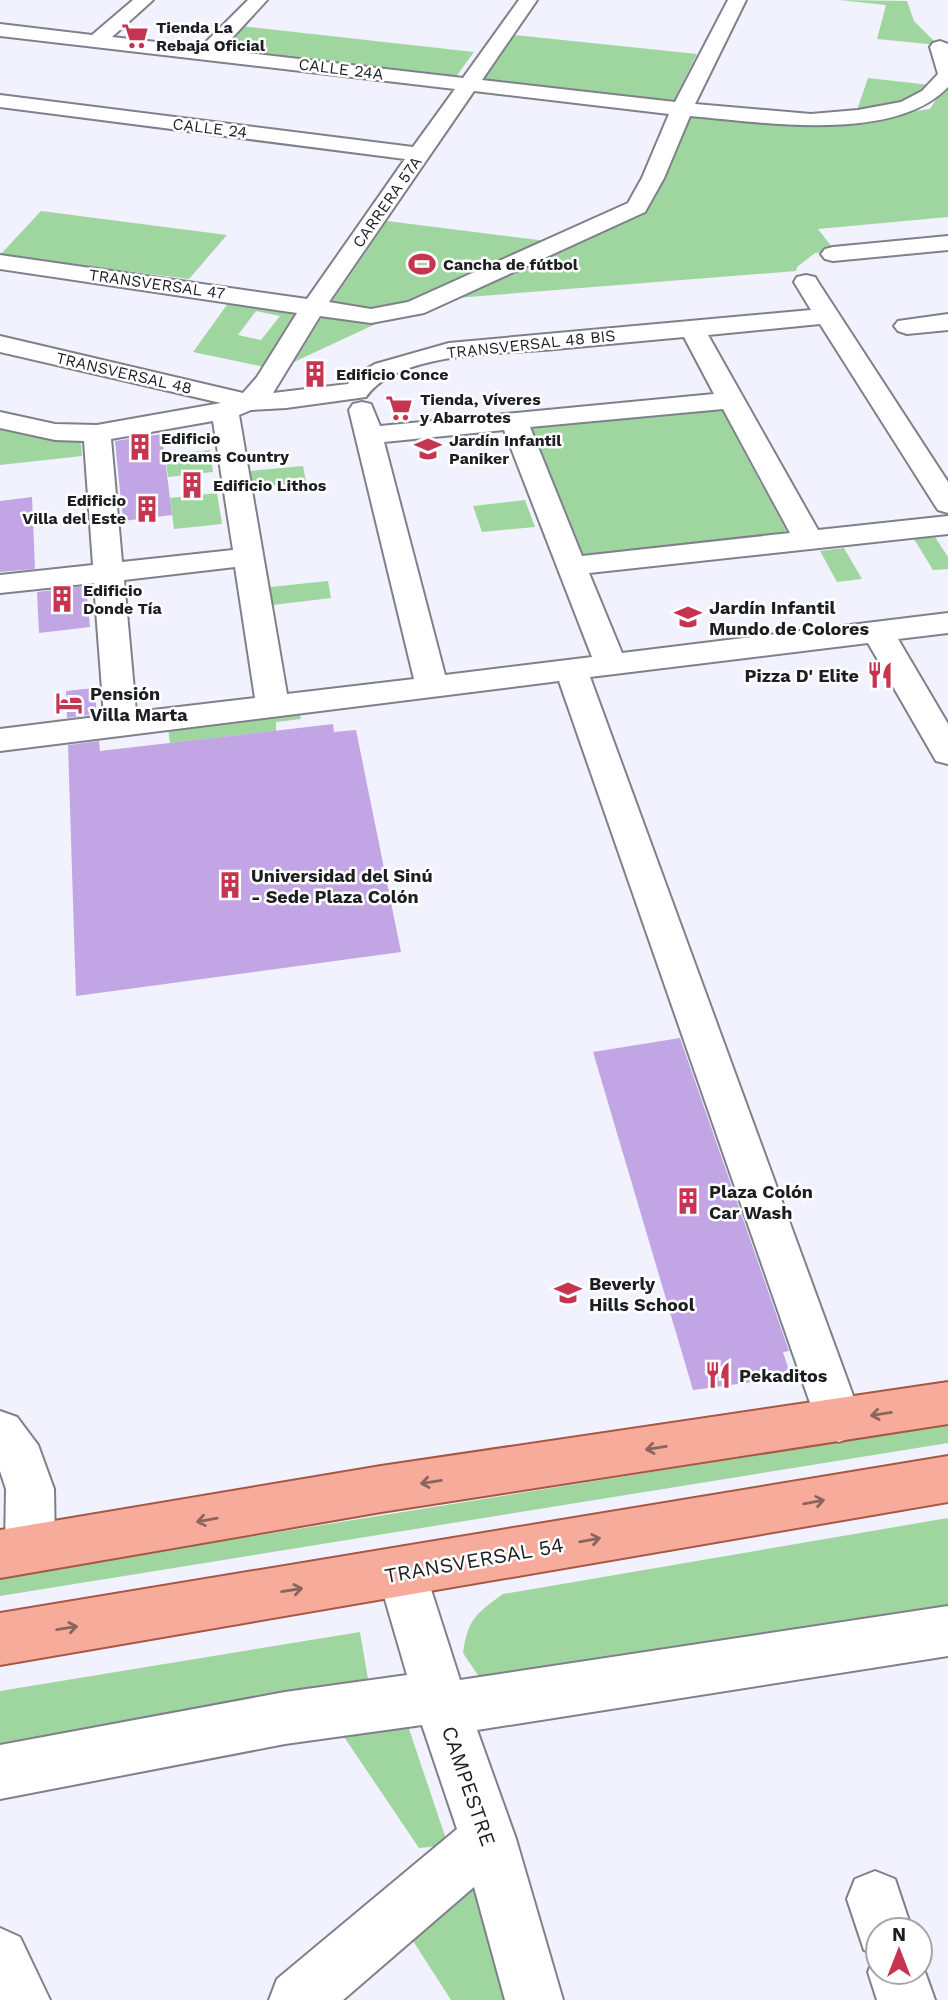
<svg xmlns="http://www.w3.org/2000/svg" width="948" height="2000" font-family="'Work Sans',sans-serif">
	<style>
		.green { fill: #9fd59f; fill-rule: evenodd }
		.building { fill: #c2a5e4 }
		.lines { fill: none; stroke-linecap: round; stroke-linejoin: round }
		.minor-casing { stroke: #7f818a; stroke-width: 4 }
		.primary-casing { stroke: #a75745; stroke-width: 4 }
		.minor { fill: #fff; fill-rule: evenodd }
		.primary { fill: #f7ac9b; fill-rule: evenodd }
		.oneway { stroke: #8a655e }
		.labels { text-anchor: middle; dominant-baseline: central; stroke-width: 5; stroke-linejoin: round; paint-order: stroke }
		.far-poi-label { font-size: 16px; font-weight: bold; fill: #1d1e22; stroke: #fff; text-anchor: start }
		.far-street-label { font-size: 16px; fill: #1d1e22; stroke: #fff }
		.poi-label { font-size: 18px; font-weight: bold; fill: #1d1e22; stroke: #fff; text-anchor: start }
		.near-street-label { font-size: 21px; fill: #1d1e22; stroke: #fff }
	</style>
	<rect width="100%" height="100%" fill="#f1f2fd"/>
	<g class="green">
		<path d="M839,0L907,1L914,21L938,45L877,39L886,5Z"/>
		<path d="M241,26L474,52L455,78L216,50Z"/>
		<path d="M515,35L697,54L673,102L483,80Z"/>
		<path d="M868,78L930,85L912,101L856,113Z"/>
		<path d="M948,90V217L818,229L835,251L815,253L797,267L796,271L456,298L645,210L692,113L825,124L930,109L941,91Z"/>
		<path d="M41,211L227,235L189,279L0,255Z"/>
		<path d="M387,221L555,242L415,305L367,311L329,306Z"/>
		<path d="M229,302L297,312L265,367L193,352ZM256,311L280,316L261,340L238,335Z"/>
		<path d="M325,312L382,321L294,362Z"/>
		<path d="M721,409L787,532L581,555L532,428Z"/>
		<path d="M0,429L81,442L82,456L0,465Z"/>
		<path d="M210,450L213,472L168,477L165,455Z"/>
		<path d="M303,466L306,482L253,488L250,471Z"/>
		<path d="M217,493L222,524L174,529L170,498Z"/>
		<path d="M525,500L535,527L482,532L473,506Z"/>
		<path d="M935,537L948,557V569L933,570L914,539Z"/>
		<path d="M844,548L862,579L837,582L820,551Z"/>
		<path d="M328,581L331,598L273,605L270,587Z"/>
		<path d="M299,712L301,719L276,722V731L170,743L168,728Z"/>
		<path d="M948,1424V1443L0,1596V1577Z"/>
		<path d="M948,1518V1612L482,1681L463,1653C468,1618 476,1614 503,1594Z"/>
		<path d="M360,1632L369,1685L0,1756V1691Z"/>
		<path d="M406,1720L448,1845L419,1848L338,1728Z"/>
		<path d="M471,1872L509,2000H451L404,1927Z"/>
	</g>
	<g class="building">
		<path d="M162,434L172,515L123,521L115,441Z"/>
		<path d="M32,497L35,569L0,572V501Z"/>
		<path d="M86,586L90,627L39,633L37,592Z"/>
		<path d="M94,688L97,714L67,718L66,691Z"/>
		<path d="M333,724L334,732L356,730L401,952L76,996L68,745L99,741L100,751Z"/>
		<path d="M680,1038L789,1351L783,1352L791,1377L693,1390L593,1052Z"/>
	</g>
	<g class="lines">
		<defs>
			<g id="minor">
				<path d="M133,0H153L112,37L201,47L248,0H267L221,50L463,78L519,0H537L482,80L675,102L728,0H746L695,104L811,114L858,110L901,102L922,91L938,74L930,47L933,43L940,41L948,44V87C894,144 761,122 690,116L664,178L645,212L424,313L371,323L320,316L273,393L348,384L353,377L375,364L449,343L811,310L794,282L797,277L806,275L815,277L818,282L948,482V513L938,510L934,504L820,324L708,335L818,530L948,516V534L589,573L622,653L948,613V633L898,639L948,724V764L936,761L868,643L590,677L862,1420L856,1435L839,1442L822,1435L816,1420L559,681L0,751V729L104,716L94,583L0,593V575L93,565L84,441L55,440L0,428V412L55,424L97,425L221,403L0,352V336L243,393L257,377L297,313L0,269V255L307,299L405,159L0,107V95L413,147L455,89L0,36V24L92,35ZM474,91L669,114L642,178L628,203L408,302L371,309L329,302ZM684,337L714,394L380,426L371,404L362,402L353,404L349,410L414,679L287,694L239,415L251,410L286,408L366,397C398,351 504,354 555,349C598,345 641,341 684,337ZM723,409L790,533L582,556L530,427ZM213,421L233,550L122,562L111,439ZM504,430L592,657L445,675L384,442ZM235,567L255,698L136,712L124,580Z"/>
				<path d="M948,236V250L833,261L825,259L821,254L825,249L833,247Z"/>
				<path d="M948,314V330L907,334L898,331L894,326L898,321Z"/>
				<path d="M0,1411L17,1417L38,1445L54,1489L55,1548L47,1565L30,1572L13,1565L5,1548L6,1489L0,1471Z"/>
				<path d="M402,1547L420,1555L460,1680L948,1606V1656L477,1730L516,1839L563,2000H505L474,1887L343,2000H269L277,1979L457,1829L422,1725L285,1744L0,1799V1745L285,1692L407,1675L377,1572L384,1555Z"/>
				<path d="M875,1871L895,1879L912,1930H878V1972H920V1958L935,2000H877L868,1972L875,1955L864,1950L847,1899L855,1879Z"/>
				<path d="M0,1928L20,1937L50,2000H0Z"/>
			</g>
			<g id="primary">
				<path d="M948,1382V1424L381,1512L0,1578V1530L381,1466Z"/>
				<path d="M948,1456V1502L0,1665V1613Z"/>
			</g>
		</defs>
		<use href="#minor" class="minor-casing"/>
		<use href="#primary" class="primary-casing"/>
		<use href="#minor" class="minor"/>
		<use href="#primary" class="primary"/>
	</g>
	<defs><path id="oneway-shaft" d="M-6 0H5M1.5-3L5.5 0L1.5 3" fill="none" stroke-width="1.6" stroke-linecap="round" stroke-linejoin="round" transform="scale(1.75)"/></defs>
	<g class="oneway">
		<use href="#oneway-shaft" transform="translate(881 1414) rotate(171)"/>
		<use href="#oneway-shaft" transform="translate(656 1448) rotate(171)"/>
		<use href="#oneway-shaft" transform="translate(431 1482) rotate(171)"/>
		<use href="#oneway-shaft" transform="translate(814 1502) rotate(-10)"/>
		<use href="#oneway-shaft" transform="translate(207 1520) rotate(170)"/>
		<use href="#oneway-shaft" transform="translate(590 1540) rotate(-10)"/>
		<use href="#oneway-shaft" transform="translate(292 1590) rotate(-9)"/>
		<use href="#oneway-shaft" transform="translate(67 1628) rotate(-9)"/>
	</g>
	<defs>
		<symbol id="supermarket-bare" viewBox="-9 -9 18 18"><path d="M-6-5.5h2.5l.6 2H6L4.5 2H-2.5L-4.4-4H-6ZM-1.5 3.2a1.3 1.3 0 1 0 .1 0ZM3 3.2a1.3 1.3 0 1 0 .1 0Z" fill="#c53551" stroke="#fff" stroke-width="2.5" paint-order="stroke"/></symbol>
		<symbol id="stadium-bare" viewBox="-9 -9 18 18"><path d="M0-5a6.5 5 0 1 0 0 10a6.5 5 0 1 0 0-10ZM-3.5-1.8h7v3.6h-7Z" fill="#c53551" stroke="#fff" stroke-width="2.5" paint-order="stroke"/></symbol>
		<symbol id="building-bare" viewBox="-9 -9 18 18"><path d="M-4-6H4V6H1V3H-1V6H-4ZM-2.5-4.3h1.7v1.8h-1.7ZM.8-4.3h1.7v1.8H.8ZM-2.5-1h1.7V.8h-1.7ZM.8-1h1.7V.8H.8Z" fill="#c53551" stroke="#fff" stroke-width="2.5" paint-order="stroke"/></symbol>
		<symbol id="school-bare" viewBox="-9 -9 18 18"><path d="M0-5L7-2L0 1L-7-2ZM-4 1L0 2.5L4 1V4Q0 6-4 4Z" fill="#c53551" stroke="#fff" stroke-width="2.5" paint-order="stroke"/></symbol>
		<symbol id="restaurant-bare" viewBox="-9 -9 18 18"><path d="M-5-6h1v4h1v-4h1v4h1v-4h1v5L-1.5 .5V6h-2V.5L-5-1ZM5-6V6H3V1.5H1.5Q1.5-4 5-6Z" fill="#c53551" stroke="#fff" stroke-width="2.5" paint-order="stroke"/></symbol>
		<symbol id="hotel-bare" viewBox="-9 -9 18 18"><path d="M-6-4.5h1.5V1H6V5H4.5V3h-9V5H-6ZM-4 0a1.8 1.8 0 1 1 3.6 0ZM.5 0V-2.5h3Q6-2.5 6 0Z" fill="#c53551" stroke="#fff" stroke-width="2.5" paint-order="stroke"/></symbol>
	</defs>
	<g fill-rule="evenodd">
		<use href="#supermarket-bare" x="116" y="17" width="38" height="38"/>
		<use href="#stadium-bare" x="403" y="245" width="38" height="38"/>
		<use href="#building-bare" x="296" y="355" width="38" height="38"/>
		<use href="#supermarket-bare" x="380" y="389" width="38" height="38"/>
		<use href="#building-bare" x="121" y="428" width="38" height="38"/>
		<use href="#school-bare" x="409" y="430" width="38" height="38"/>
		<use href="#building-bare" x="173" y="466" width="38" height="38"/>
		<use href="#building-bare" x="128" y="490" width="38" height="38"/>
		<use href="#building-bare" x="43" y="580" width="38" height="38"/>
		<use href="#school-bare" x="669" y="598" width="38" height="38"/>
		<use href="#restaurant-bare" x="861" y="656" width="38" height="38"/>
		<use href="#hotel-bare" x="50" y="684" width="38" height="38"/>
		<use href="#building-bare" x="211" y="866" width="38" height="38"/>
		<use href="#building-bare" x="669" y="1182" width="38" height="38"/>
		<use href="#school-bare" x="549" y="1274" width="38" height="38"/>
		<use href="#restaurant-bare" x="699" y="1356" width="38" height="38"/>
	</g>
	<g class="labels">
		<g class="far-poi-label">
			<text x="156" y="27">Tienda La<tspan x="156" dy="18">Rebaja Oficial</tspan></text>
			<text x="443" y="264">Cancha de fútbol</text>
			<text x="336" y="374">Edificio Conce</text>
			<text x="420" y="399">Tienda, Víveres<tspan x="420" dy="18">y Abarrotes</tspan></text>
			<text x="161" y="438">Edificio<tspan x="161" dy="18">Dreams Country</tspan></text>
			<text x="449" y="440">Jardín Infantil<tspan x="449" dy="18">Paniker</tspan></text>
			<text x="213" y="485">Edificio Lithos</text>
			<text x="126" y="500" text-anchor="end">Edificio<tspan x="126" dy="18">Villa del Este</tspan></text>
			<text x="83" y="590">Edificio<tspan x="83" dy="18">Donde Tía</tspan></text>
		</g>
		<g class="far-street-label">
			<text transform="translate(341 69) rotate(7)">CALLE 24A</text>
			<text transform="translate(210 128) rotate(7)">CALLE 24</text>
			<text transform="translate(387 202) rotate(-55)">CARRERA 57A</text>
			<text transform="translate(157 284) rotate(8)">TRANSVERSAL 47</text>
			<text transform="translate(531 344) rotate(-6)">TRANSVERSAL 48 BIS</text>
			<text transform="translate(124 373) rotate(13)">TRANSVERSAL 48</text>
		</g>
		<g class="poi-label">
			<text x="709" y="607">Jardín Infantil<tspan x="709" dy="21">Mundo de Colores</tspan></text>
			<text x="859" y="675" text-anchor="end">Pizza D' Elite</text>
			<text x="90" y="693">Pensión<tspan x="90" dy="21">Villa Marta</tspan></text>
			<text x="251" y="875">Universidad del Sinú<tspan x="251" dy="21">- Sede Plaza Colón</tspan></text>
			<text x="709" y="1191">Plaza Colón<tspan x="709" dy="21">Car Wash</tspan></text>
			<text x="589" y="1283">Beverly<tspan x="589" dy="21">Hills School</tspan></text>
			<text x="739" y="1375">Pekaditos</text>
		</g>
		<g class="near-street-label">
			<text transform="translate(474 1560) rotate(-10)">TRANSVERSAL 54</text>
			<text transform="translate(469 1786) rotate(71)">CAMPESTRE</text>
		</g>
	</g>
	<g transform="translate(899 1951)"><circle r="33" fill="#ffffff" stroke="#a5a5a7" stroke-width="2"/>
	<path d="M0-5L12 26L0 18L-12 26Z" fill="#c53551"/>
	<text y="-10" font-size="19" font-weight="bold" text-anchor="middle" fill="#1d1e22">N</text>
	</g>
</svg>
